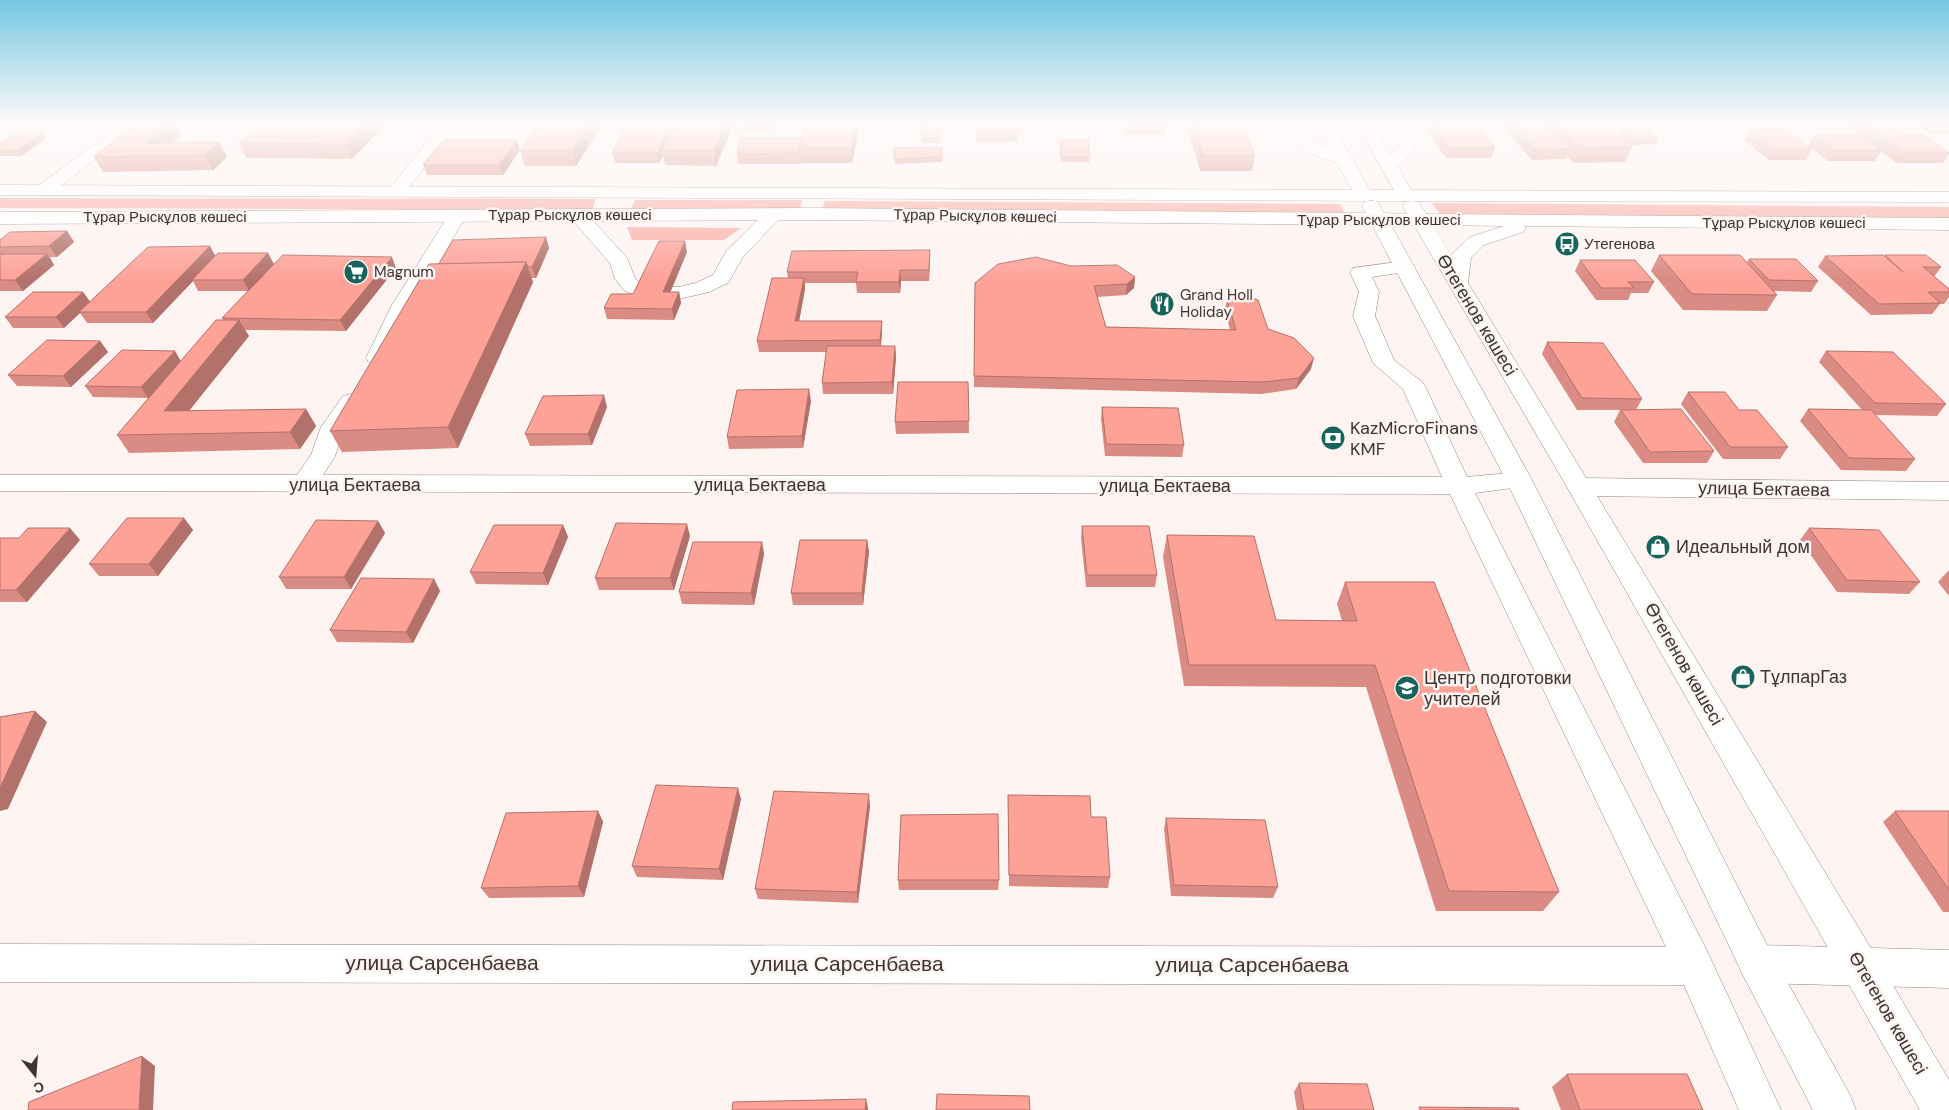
<svg xmlns="http://www.w3.org/2000/svg" width="1949" height="1110" font-family="'DM Sans',sans-serif">
	<style>
		.forest { fill: #f9afa6 }
		.lines { fill: none; stroke-linecap: round; stroke-linejoin: round }
		.minor-casing { stroke: #938583; stroke-width: 1 }
		.major-casing { stroke: #938583; stroke-width: 1 }
		.minor { fill: #fff; fill-rule: evenodd }
		.major { fill: #fff; fill-rule: evenodd }
		.wall { fill: #da8b83 }
		.shaded-wall { fill: #b2716a }
		.building { fill: #fea298; stroke: #b2716a }
		.labels { text-anchor: middle; dominant-baseline: central; stroke-width: 5; stroke-linejoin: round; paint-order: stroke }
		.far-street-label { font-size: 15px; fill: #3b3534; stroke: #fdf4f2 }
		.far-poi-label { font-size: 15px; fill: #3b3534; stroke: #fdf4f2; text-anchor: start }
		.street-label { font-size: 18px; fill: #3b3534; stroke: #fdf4f2 }
		.poi-label { font-size: 18px; fill: #3b3534; stroke: #fdf4f2; text-anchor: start }
		.near-street-label { font-size: 21px; fill: #3b3534; stroke: #fdf4f2 }
	</style>
	<rect width="100%" height="100%" fill="#fdf4f2"/>
	<g class="forest">
		<path d="M0,198L596,199L592,210L0,208Z"/>
		<path d="M635,200H802L800,209H631Z"/>
		<path d="M825,201L1340,204L1345,214L822,210Z"/>
		<path d="M1432,203L1949,207V218L1440,214Z"/>
		<path d="M627,227L741,228L724,240H632Z"/>
	</g>
	<g class="lines">
		<defs>
			<g id="minor">
				<path d="M121,125H140L50,194L44,195L38,194L35,190L38,186Z"/>
				<path d="M440,125H457L403,195L397,196L391,195L388,191L391,187Z"/>
				<path d="M1283,125H1299L1313,141L1330,149L1317,125H1333L1372,194L1369,198L1363,199L1357,198L1336,162C1310,155 1297,150 1283,125Z"/>
				<path d="M1357,125H1373L1390,154L1396,150L1399,145L1388,125H1404L1415,145L1409,157L1397,165L1414,195L1411,199L1405,200L1399,199Z"/>
				<path d="M775,208L782,210L784,214L743,257L728,283L709,292L679,299L644,298L625,291L615,279L610,263L568,215L570,211L577,209L584,211L627,258L635,278L639,283L647,286L679,287L696,283L713,275L727,250L768,210Z"/>
				<path d="M457,210L464,212L466,216L414,305L388,358L385,363L377,365L369,363L366,358L392,305L448,216L450,212Z"/>
				<path d="M1405,261L1412,263L1415,267L1412,271L1372,277L1379,292L1375,316L1394,360L1421,381L1425,386L1467,477L1519,472L1528,474L1532,480L1528,486L1475,493L1708,953L1781,1110H1739L1684,985L0,982V944L1666,947L1450,494L0,491V475H297L311,455L321,427L343,396L351,394L359,396L363,401L345,427L335,456L323,475L1442,477L1403,389L1373,363L1353,316L1359,292L1350,272L1353,268Z"/>
				<path d="M1580,478L1949,482V500L1580,496L1571,493L1567,487L1571,481Z"/>
				<path d="M1757,945L1949,950V988L1757,983L1744,977L1738,964L1744,951Z"/>
			</g>
			<path id="major" d="M0,185L1949,192V202L1412,201L1419,202L1426,214L1949,218V230L1524,226L1526,228L1523,232L1484,245L1471,258L1468,283L1875,955L1949,1080V1110H1920L1567,487L1414,225H1391L1532,480L1770,951L1850,1095L1856,1110H1813L1744,977L1506,480L1372,225L809,220L0,224V212L809,208L1366,213L1362,206L1364,202L1371,200L1378,202L1384,213L1407,214L1403,206L1405,202L1412,201L0,195ZM1433,225L1504,226L1470,237L1451,255Z"/>
		</defs>
		<use href="#minor" class="minor-casing"/>
		<use href="#major" class="major-casing"/>
		<use href="#minor" class="minor"/>
		<use href="#major" class="major"/>
	</g>
	<g class="wall">
		<path d="M133,125H176L181,135L172,143L219,142L227,157L213,170L103,172L94,157Z"/>
		<path d="M385,125L352,159L246,158L239,143Z"/>
		<path d="M539,125H602L576,166H525L520,151Z"/>
		<path d="M733,125L716,166L665,165L663,155L659,163H615L612,152L669,137Z"/>
		<path d="M741,125H783V127H772L771,132L742,133Z"/>
		<path d="M806,125H860L852,163H801V162L800,164H738L737,154L802,138Z"/>
		<path d="M920,125L940,138V143H922Z"/>
		<path d="M975,125H1021V133L1017,134V141L976,142Z"/>
		<path d="M1123,125H1167L1166,135H1125Z"/>
		<path d="M1187,125H1243L1255,156L1252,171H1200Z"/>
		<path d="M1433,125L1495,148L1491,158H1446L1430,135Z"/>
		<path d="M1501,125H1609L1619,135L1621,130L1658,139L1655,144L1630,145L1632,147L1625,162L1573,163L1567,156L1566,159L1532,160Z"/>
		<path d="M1846,125H1890L1905,135L1949,152V154L1943,163H1897L1881,151L1875,161H1828L1808,145L1814,135H1858Z"/>
		<path d="M1917,125H1949V134H1930Z"/>
		<path d="M1750,130L1812,149L1806,160H1769L1744,140Z"/>
		<path d="M43,133L46,138L21,156H0V143Z"/>
		<path d="M1060,140L1090,157L1089,162H1061Z"/>
		<path d="M894,148L942,157V162L895,164Z"/>
		<path d="M520,150L503,175H427L423,165Z"/>
		<path d="M67,231L74,242L57,257H50L54,265L23,291H0V240Z"/>
		<path d="M546,237L549,248L536,278H531L533,282L458,448L342,452L330,431Z"/>
		<path d="M930,250L929,281H901L900,293H857L856,283H805V289L799,321L882,332L881,346H895L896,357L893,394H823L822,383L826,352H759L757,341L788,278L787,272Z"/>
		<path d="M687,252L670,292H679L681,303L674,320L607,319L604,308L633,294Z"/>
		<path d="M1659,255L1747,262L1749,259L1818,281L1811,292L1774,291L1777,295L1767,311L1683,310L1651,271Z"/>
		<path d="M1885,255L1941,267L1934,277L1949,289V297L1944,304H1940L1932,314L1871,315L1818,267L1825,256H1884Z"/>
		<path d="M215,256L274,264L260,279L396,268L346,331L245,330L249,336L189,411L306,409L316,426L300,449L129,453L117,435L148,398L93,397L85,386L181,361L223,320L222,318L248,291H198L193,281L153,323H87L80,313L64,328H13L5,317L83,292L90,302Z"/>
		<path d="M1580,260L1654,282L1648,293H1631L1628,300H1596L1575,271Z"/>
		<path d="M1071,266L1135,277L1134,288L1126,295L1097,297L1106,327L1230,330L1225,310L1227,299L1268,329L1311,369L1296,389L1261,394L974,387L975,283Z"/>
		<path d="M100,341L108,352L71,387L17,386L8,375Z"/>
		<path d="M1547,342L1642,399L1636,410L1714,451L1707,463H1643L1614,422L1620,410H1577L1542,354Z"/>
		<path d="M1826,351L1946,404L1937,416L1875,415L1915,459L1906,471L1841,470L1800,421L1808,409L1862,410L1819,362Z"/>
		<path d="M968,382L969,433L896,434L895,422Z"/>
		<path d="M1688,392L1739,410L1788,447L1780,459H1723L1681,404Z"/>
		<path d="M811,401L803,448L729,449L727,437Z"/>
		<path d="M607,407L592,445L530,446L525,434Z"/>
		<path d="M1102,407L1184,445L1182,457L1105,456L1101,419Z"/>
		<path d="M184,518L193,530L158,576H99L89,564Z"/>
		<path d="M378,521L385,533L351,589H286L279,577Z"/>
		<path d="M563,525L568,537L548,585L476,584L470,572Z"/>
		<path d="M1082,526L1157,575L1155,587H1086L1081,538Z"/>
		<path d="M1809,528L1920,582L1909,594L1837,592L1800,540Z"/>
		<path d="M1167,535L1276,620L1342,621L1337,604L1345,582L1559,892L1543,911H1436L1366,687L1184,686L1163,557Z"/>
		<path d="M690,536L674,590H599L595,578Z"/>
		<path d="M0,538H19L80,540L27,602H0Z"/>
		<path d="M867,540L869,552L863,605H793L791,593Z"/>
		<path d="M762,542L764,554L754,605L682,604L679,592Z"/>
		<path d="M1949,570V596L1938,582Z"/>
		<path d="M434,579L440,591L413,643L337,642L330,630Z"/>
		<path d="M1008,795L1091,817L1110,877L1108,888L1009,886Z"/>
		<path d="M741,799L723,880L637,877L632,866Z"/>
		<path d="M870,806L858,903L758,899L755,889Z"/>
		<path d="M598,811L603,822L584,897L489,898L481,888Z"/>
		<path d="M1895,811H1949V912H1943L1883,822Z"/>
		<path d="M1166,818L1278,887L1273,898L1171,896L1164,829Z"/>
		<path d="M898,880H999L998,890H899Z"/>
		<path d="M1567,1074L1703,1110H1561L1552,1087Z"/>
		<path d="M1299,1083L1374,1110H1297L1294,1092Z"/>
	</g>
	<g class="shaded-wall">
		<path d="M168,125H176L181,135L158,156L147,143Z"/>
		<path d="M365,125H385L352,159L346,144Z"/>
		<path d="M589,125H602L576,166L572,151Z"/>
		<path d="M725,125H733L716,166L714,151Z"/>
		<path d="M770,125H772L771,132Z"/>
		<path d="M856,125H860L852,163L851,148Z"/>
		<path d="M668,130L670,140L662,151L663,155L659,163L657,153Z"/>
		<path d="M43,133L46,138L21,156L17,151Z"/>
		<path d="M517,140L520,150L503,175L499,165Z"/>
		<path d="M219,142L227,157L213,170L205,155Z"/>
		<path d="M67,231L74,242L57,257L49,246Z"/>
		<path d="M546,237L549,248L536,278L532,267Z"/>
		<path d="M685,241L687,252L666,303L663,292Z"/>
		<path d="M210,246L216,257L192,280L193,281L153,323L146,312Z"/>
		<path d="M930,250V261L929,281V270Z"/>
		<path d="M268,253L274,264L249,291L243,280Z"/>
		<path d="M47,254L54,265L23,291L15,280Z"/>
		<path d="M392,257L396,268L346,331L340,320Z"/>
		<path d="M526,262L533,282L458,448L448,427Z"/>
		<path d="M900,270L901,281L900,293L899,282Z"/>
		<path d="M1135,277L1134,288L1126,295L1127,284Z"/>
		<path d="M804,278L805,289L797,333L795,321Z"/>
		<path d="M83,292L91,303L79,312L80,313L64,328L56,317Z"/>
		<path d="M679,292L681,303L674,320L672,309Z"/>
		<path d="M239,320L249,336L175,428L164,411Z"/>
		<path d="M882,321V332L880,352V340Z"/>
		<path d="M100,341L108,352L71,387L63,376Z"/>
		<path d="M895,346L896,357L893,394L892,382Z"/>
		<path d="M175,351L182,363L148,398L141,387Z"/>
		<path d="M1314,358L1311,369L1296,389L1299,378Z"/>
		<path d="M809,389L811,401L803,448L802,436Z"/>
		<path d="M604,395L607,407L592,445L588,434Z"/>
		<path d="M306,409L316,426L300,449L290,432Z"/>
		<path d="M184,518L193,530L158,576L149,564Z"/>
		<path d="M378,521L385,533L351,589L344,577Z"/>
		<path d="M687,524L690,536L674,590L670,578Z"/>
		<path d="M563,525L568,537L548,585L543,573Z"/>
		<path d="M70,528L80,540L27,602L16,590Z"/>
		<path d="M867,540L869,552L863,605L862,593Z"/>
		<path d="M762,542L764,554L754,605L751,593Z"/>
		<path d="M434,579L440,591L413,643L406,632Z"/>
		<path d="M35,711L47,722L8,809L0,811V788Z"/>
		<path d="M738,788L741,799L723,880L719,869Z"/>
		<path d="M869,794L870,806L858,903L857,892Z"/>
		<path d="M598,811L603,822L584,897L578,886Z"/>
		<path d="M142,1056L155,1066L153,1110H139Z"/>
		<path d="M866,1099L868,1108V1110H865Z"/>
	</g>
	<g class="building">
		<path d="M133,125H168L147,143L219,142L205,155L94,157Z"/>
		<path d="M259,125H365L346,144L239,143Z"/>
		<path d="M539,125H589L572,151H520Z"/>
		<path d="M675,125H725L714,151H662Z"/>
		<path d="M806,125H856L851,148H799Z"/>
		<path d="M921,125H938L940,138H922Z"/>
		<path d="M976,125H1016L1017,131L976,132Z"/>
		<path d="M1194,125H1243L1255,156H1203Z"/>
		<path d="M1433,125H1478L1495,148H1449Z"/>
		<path d="M1513,125H1548L1570,149L1535,150Z"/>
		<path d="M1558,125H1609L1632,147L1579,148Z"/>
		<path d="M1866,125H1890L1905,135H1925L1949,153H1904Z"/>
		<path d="M1785,129L1812,149L1775,150L1750,130Z"/>
		<path d="M625,130H668L657,153L612,152Z"/>
		<path d="M1621,130H1647L1658,139L1631,140Z"/>
		<path d="M15,133H43L17,151H0V143Z"/>
		<path d="M1814,135H1859L1881,151H1834Z"/>
		<path d="M741,138H802L799,148V153L737,154Z"/>
		<path d="M443,140H517L499,165H423Z"/>
		<path d="M1060,140H1088L1090,157H1061Z"/>
		<path d="M941,147L942,157L894,159V148Z"/>
		<path d="M67,231L49,246L0,247V240L10,232Z"/>
		<path d="M546,237L532,267H528L526,262L439,264L453,240Z"/>
		<path d="M659,241H685L663,292H679L672,309L604,308L611,294H633Z"/>
		<path d="M210,246L146,312H79L148,247Z"/>
		<path d="M930,250L929,270H900L899,282H856L858,272H787L792,251Z"/>
		<path d="M218,253H268L243,280H192Z"/>
		<path d="M0,254H47L15,280H0Z"/>
		<path d="M283,255L392,257L340,320L222,318Z"/>
		<path d="M1659,255H1740L1777,295L1692,294Z"/>
		<path d="M1883,255L1903,272L1885,255H1926L1941,267H1923L1949,289V292H1928L1940,303L1879,304L1825,256Z"/>
		<path d="M1036,257L1071,266L1117,265L1135,277L1127,284L1094,286L1106,327L1236,330L1227,299L1242,294L1258,300L1268,329L1294,338L1314,358L1299,378L1263,382L974,376L975,283L998,264Z"/>
		<path d="M1749,259H1796L1818,281L1769,280Z"/>
		<path d="M1580,260H1635L1654,282H1628L1634,288H1601Z"/>
		<path d="M526,262L448,427L330,431L429,264Z"/>
		<path d="M772,278H804L795,321H882L880,340L757,341Z"/>
		<path d="M33,292H83L56,317H5Z"/>
		<path d="M216,320H239L164,411L306,409L290,432L117,435Z"/>
		<path d="M47,340L100,341L63,376L8,375Z"/>
		<path d="M1547,342L1603,343L1642,399L1582,398Z"/>
		<path d="M827,346H895L892,382L822,383Z"/>
		<path d="M122,350L175,351L141,387L85,386Z"/>
		<path d="M1826,351L1893,352L1946,404L1875,403Z"/>
		<path d="M898,382H968L969,421L895,422Z"/>
		<path d="M809,389L802,436L727,437L737,390Z"/>
		<path d="M1688,392H1725L1739,410H1757L1788,447H1730Z"/>
		<path d="M604,395L588,434H525L543,396Z"/>
		<path d="M1102,407L1178,408L1184,445L1106,444Z"/>
		<path d="M1681,409L1714,451L1650,452L1621,410Z"/>
		<path d="M1808,409L1871,410L1915,459L1849,458Z"/>
		<path d="M127,518H184L149,564H89Z"/>
		<path d="M316,520L378,521L344,577H279Z"/>
		<path d="M616,523L687,524L670,578H595Z"/>
		<path d="M494,525H563L543,573L470,572Z"/>
		<path d="M1082,526H1149L1157,575H1087Z"/>
		<path d="M28,528H70L16,590H0V538H19Z"/>
		<path d="M1809,528L1879,530L1920,582L1847,580Z"/>
		<path d="M1167,535L1254,536L1276,620L1357,621L1345,582H1434L1559,892L1449,891L1375,665H1189Z"/>
		<path d="M800,540H867L862,593H791Z"/>
		<path d="M693,542H762L751,593L679,592Z"/>
		<path d="M361,578L434,579L406,632L330,630Z"/>
		<path d="M35,711L0,788V717Z"/>
		<path d="M656,785L738,788L719,869L632,866Z"/>
		<path d="M774,791L869,794L857,892L755,889Z"/>
		<path d="M1008,795L1090,796L1091,817H1106L1110,877L1009,875Z"/>
		<path d="M598,811L578,886L481,888L506,813Z"/>
		<path d="M1895,811H1949V890Z"/>
		<path d="M998,814L999,880H898L901,815Z"/>
		<path d="M1166,818L1265,820L1278,887L1174,885Z"/>
		<path d="M142,1056L139,1110H28L29,1102Z"/>
		<path d="M1567,1074H1687L1703,1110H1580Z"/>
		<path d="M1299,1083L1367,1084L1374,1110H1304Z"/>
		<path d="M937,1094L1029,1096L1030,1110H936Z"/>
		<path d="M866,1099L865,1110H732L733,1102Z"/>
		<path d="M1419,1107L1518,1108L1519,1110H1420Z"/>
	</g>
	<linearGradient id="sky" x2="0" y2="1"><stop stop-color="#75c7e1"/><stop offset="0.44" stop-color="#fefaf9"/><stop offset="1" stop-color="#fefaf9" stop-opacity="0"/></linearGradient>
	<rect width="1949" height="281" fill="url(#sky)"/>
	<defs>
		<symbol id="bus-disc" viewBox="-11 -11 22 22"><circle r="9.5" fill="#18645d" stroke="#fdf4f2"/><path d="M-5-6H5V4H4V6H2V4H-2V6H-4V4H-5ZM-3.5-4V0h7V-4ZM-3.5 1.2v1.5H-2V1.2ZM2 1.2v1.5H3.5V1.2Z" fill="#fff"/></symbol>
		<symbol id="supermarket-disc" viewBox="-11 -11 22 22"><circle r="9.5" fill="#18645d" stroke="#fdf4f2"/><path d="M-6-5.5h2.5l.6 2H6L4.5 2H-2.5L-4.4-4H-6ZM-1.5 3.2a1.3 1.3 0 1 0 .1 0ZM3 3.2a1.3 1.3 0 1 0 .1 0Z" fill="#fff"/></symbol>
		<symbol id="restaurant-disc" viewBox="-11 -11 22 22"><circle r="9.5" fill="#18645d" stroke="#fdf4f2"/><path d="M-5-6h1v4h1v-4h1v4h1v-4h1v5L-1.5 .5V6h-2V.5L-5-1ZM5-6V6H3V1.5H1.5Q1.5-4 5-6Z" fill="#fff"/></symbol>
		<symbol id="bank-disc" viewBox="-11 -11 22 22"><circle r="9.5" fill="#18645d" stroke="#fdf4f2"/><path d="M-6-4H6V4H-6ZM0-2.3a2.3 2.3 0 1 0 0 4.6a2.3 2.3 0 1 0 0-4.6Z" fill="#fff"/></symbol>
		<symbol id="shop-disc" viewBox="-11 -11 22 22"><circle r="9.5" fill="#18645d" stroke="#fdf4f2"/><path d="M-5-2.5h2.3a2.7 3.5 0 0 1 5.4 0H5L5.5 6h-11ZM-1.5-2.5h3a1.5 2.3 0 0 0-3 0Z" fill="#fff"/></symbol>
		<symbol id="school-disc" viewBox="-11 -11 22 22"><circle r="9.5" fill="#18645d" stroke="#fdf4f2"/><path d="M0-5L7-2L0 1L-7-2ZM-4 1L0 2.5L4 1V4Q0 6-4 4Z" fill="#fff"/></symbol>
	</defs>
	<g fill-rule="evenodd">
		<use href="#bus-disc" x="1553" y="230" width="28" height="28"/>
		<use href="#supermarket-disc" x="342" y="258" width="28" height="28"/>
		<use href="#restaurant-disc" x="1148" y="290" width="28" height="28"/>
		<use href="#bank-disc" x="1319" y="424" width="28" height="28"/>
		<use href="#shop-disc" x="1644" y="533" width="28" height="28"/>
		<use href="#shop-disc" x="1729" y="663" width="28" height="28"/>
		<use href="#school-disc" x="1393" y="674" width="28" height="28"/>
	</g>
	<g class="labels">
		<g class="far-street-label">
			<text x="570" y="215">Тұрар Рыскұлов көшесі</text>
			<text transform="translate(975 216) rotate(1)">Тұрар Рыскұлов көшесі</text>
			<text x="165" y="217">Тұрар Рыскұлов көшесі</text>
			<text x="1379" y="220">Тұрар Рыскұлов көшесі</text>
			<text x="1784" y="223">Тұрар Рыскұлов көшесі</text>
		</g>
		<g class="far-poi-label">
			<text x="1584" y="244">Утегенова</text>
			<text x="374" y="272">Magnum</text>
			<text x="1180" y="295">Grand Holl<tspan x="1180" dy="17">Holiday</tspan></text>
		</g>
		<g class="street-label">
			<text transform="translate(1477 315) rotate(59)">Өтегенов көшесі</text>
			<text x="355" y="485">улица Бектаева</text>
			<text x="760" y="485">улица Бектаева</text>
			<text x="1165" y="486">улица Бектаева</text>
			<text transform="translate(1764 489) rotate(1)">улица Бектаева</text>
			<text transform="translate(1684 664) rotate(60)">Өтегенов көшесі</text>
			<text transform="translate(1888 1013) rotate(60)">Өтегенов көшесі</text>
		</g>
		<g class="poi-label">
			<text x="1350" y="428">KazMicroFinans<tspan x="1350" dy="21">KMF</tspan></text>
			<text x="1676" y="547">Идеальный дом</text>
			<text x="1760" y="677">ТұлпарГаз</text>
			<text x="1424" y="678">Центр подготовки<tspan x="1424" dy="21">учителей</tspan></text>
		</g>
		<g class="near-street-label">
			<text x="442" y="963">улица Сарсенбаева</text>
			<text x="847" y="964">улица Сарсенбаева</text>
			<text x="1252" y="965">улица Сарсенбаева</text>
		</g>
	</g>
	<g transform="translate(35 1075) rotate(163)" stroke="#fdf4f2" stroke-width="4" paint-order="stroke">
	<path d="M0-4L9 19L0 12L-9 19Z" fill="#3b3534"/>
	<text y="-8" font-size="14" font-weight="bold" text-anchor="middle" fill="#3b3534">С</text>
	</g>
</svg>
